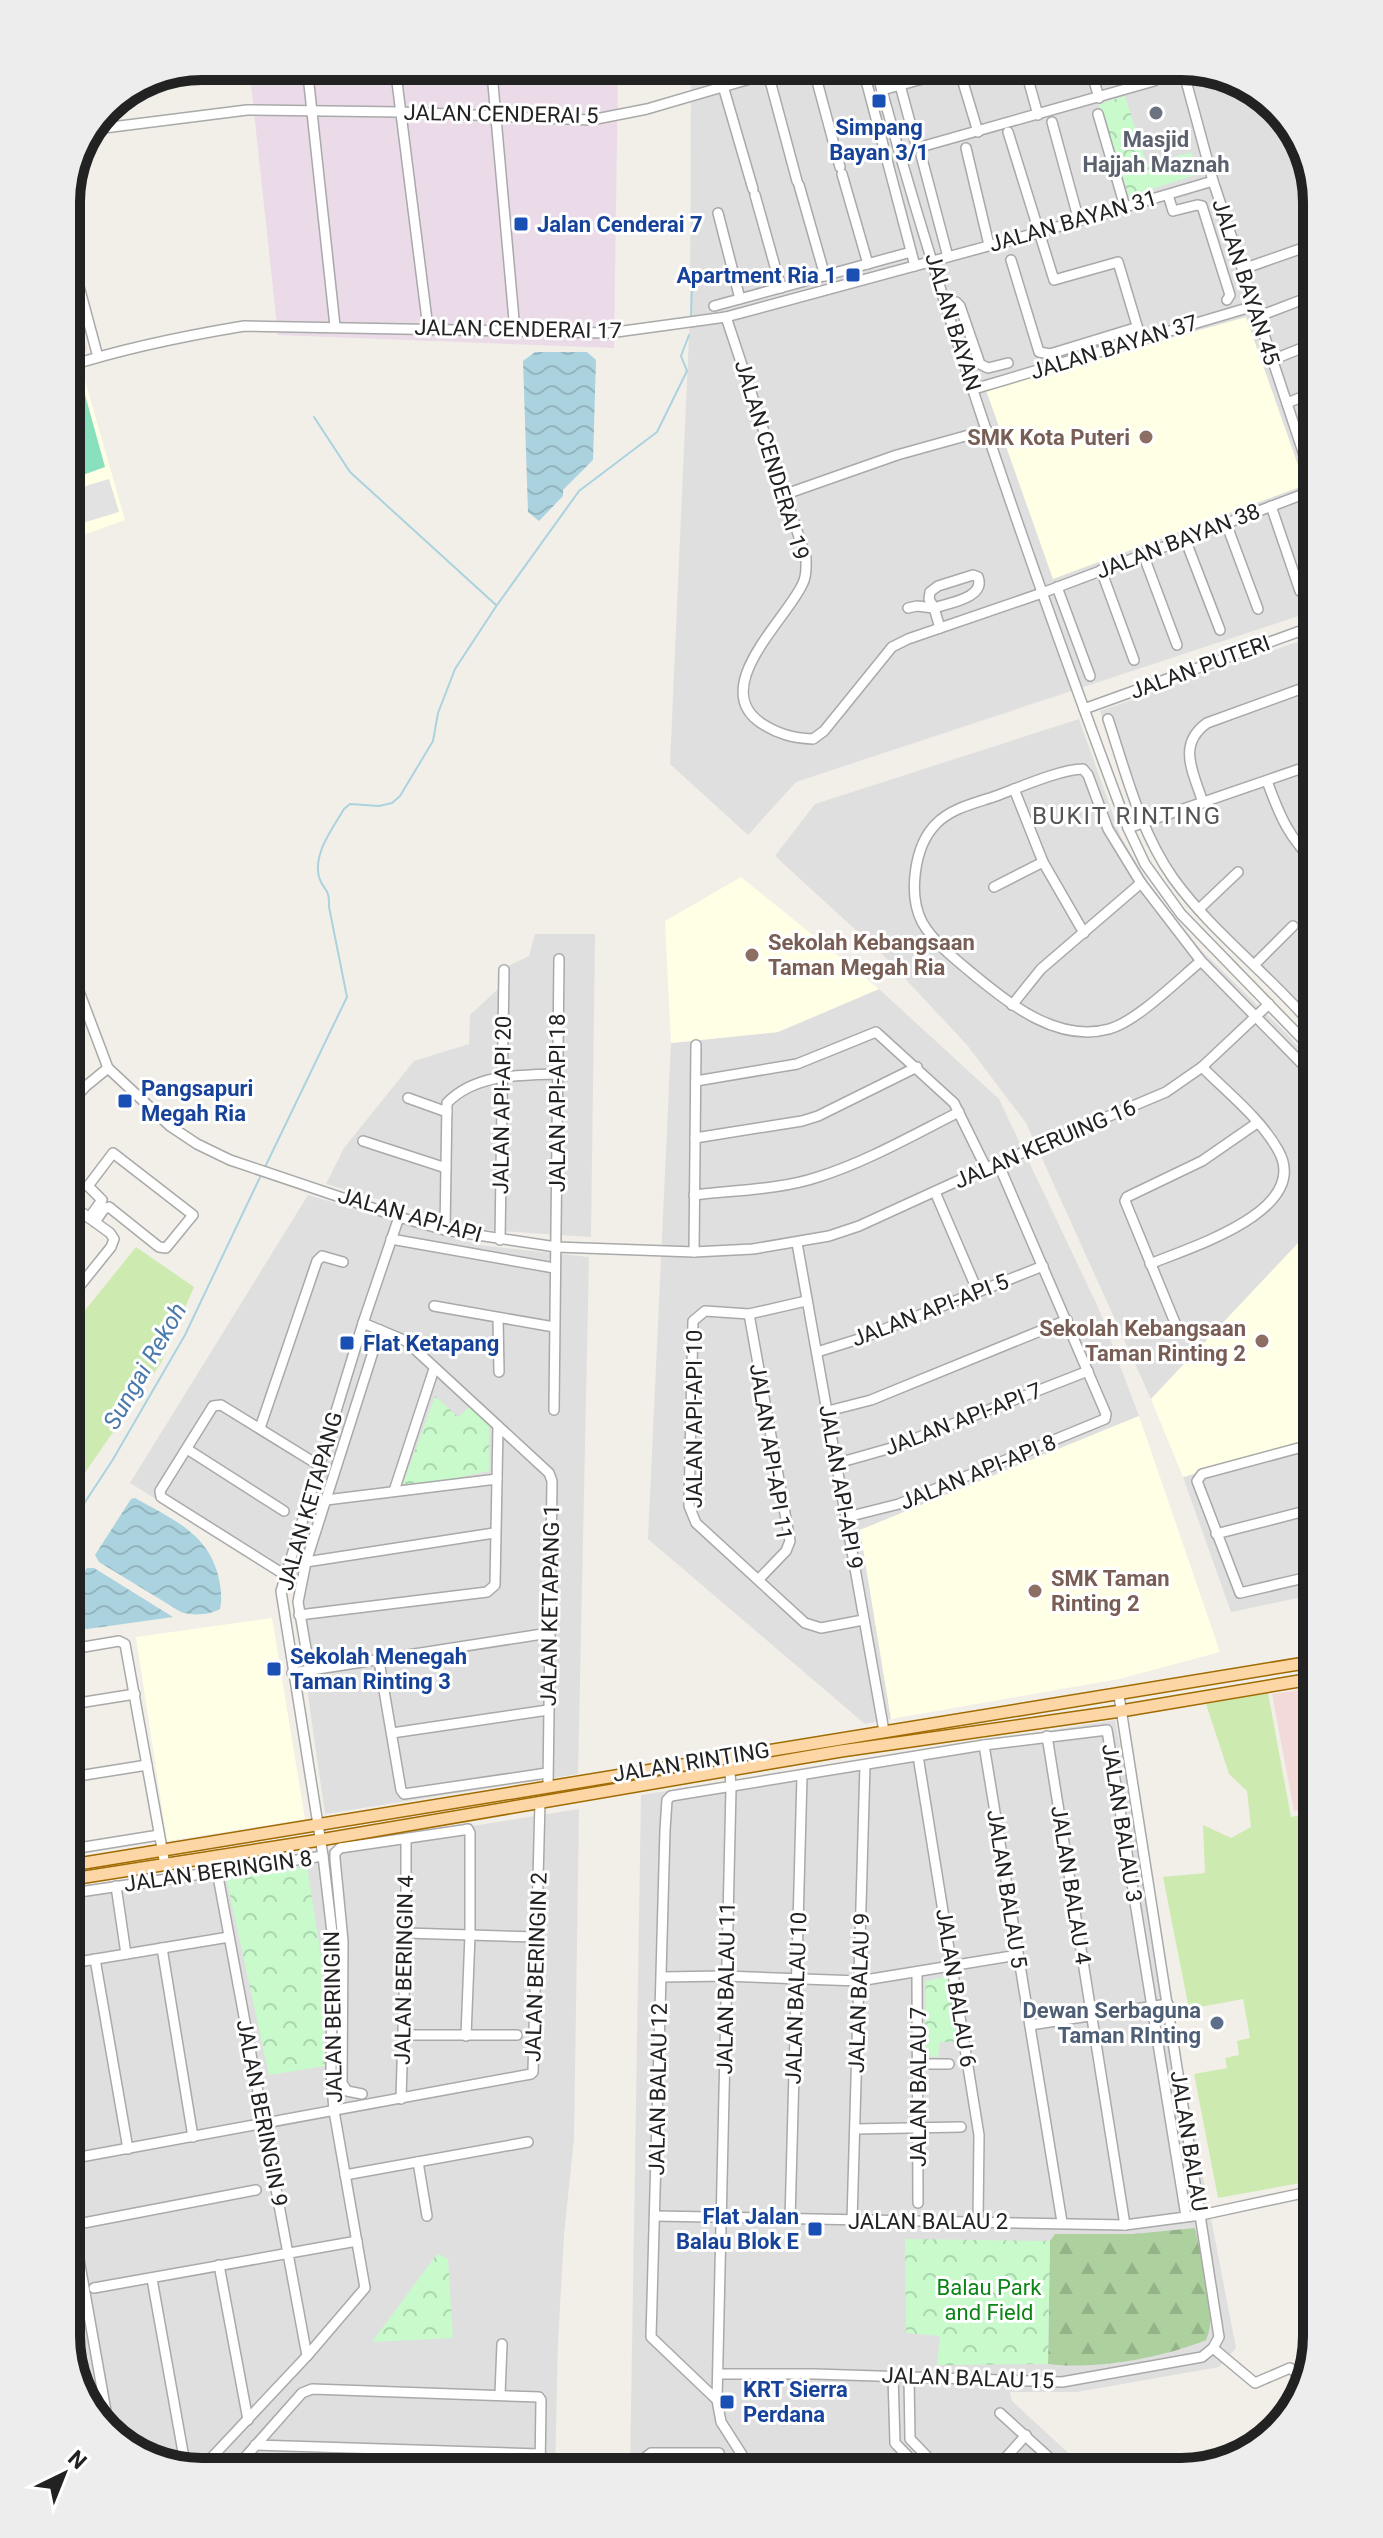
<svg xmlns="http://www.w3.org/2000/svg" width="1383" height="2538" font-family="Roboto,sans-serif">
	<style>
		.residential { fill: #e0dfdf }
		.commercial { fill: #f2dad9 }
		.industrial { fill: #ebdbe8 }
		.education { fill: #ffffe5 }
		.grass { fill: #cdebb0 }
		.forest { fill: url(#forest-firs) }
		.park { fill: url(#park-crowns) }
		.pitch { fill: #88e0be }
		.parking { fill: #e2e2e2 }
		.water { fill: url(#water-waves) }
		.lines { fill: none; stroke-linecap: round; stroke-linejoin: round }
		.stream { stroke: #aad3df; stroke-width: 2 }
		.minor-casing { stroke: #a9a9a9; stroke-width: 12 }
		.major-casing { stroke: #a06b00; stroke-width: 14 }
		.minor { stroke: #fff; stroke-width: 9 }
		.major { stroke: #fcd6a4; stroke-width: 11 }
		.transit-dot { fill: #1a4fb4; stroke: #fff; stroke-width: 3 }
		.worship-dot { fill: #6b7280; stroke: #fff; stroke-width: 3 }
		.education-dot { fill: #8d6e63; stroke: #fff; stroke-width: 3 }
		.service-dot { fill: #5c6f8a; stroke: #fff; stroke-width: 3 }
		.labels { text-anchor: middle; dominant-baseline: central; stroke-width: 6; stroke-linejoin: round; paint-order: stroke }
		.street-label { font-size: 22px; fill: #222; stroke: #fff }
		.transit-label { font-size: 22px; font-weight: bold; fill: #164399; stroke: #fff; text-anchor: start }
		.worship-label { font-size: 22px; font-weight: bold; fill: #5b616d; stroke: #fff }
		.education-label { font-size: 22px; font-weight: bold; fill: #785e54; stroke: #fff; text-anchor: end }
		.service-label { font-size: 22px; font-weight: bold; fill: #4e5e75; stroke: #fff; text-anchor: end }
		.park-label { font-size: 22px; fill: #0c8416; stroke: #fff }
		.neighbourhood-label { font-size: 24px; letter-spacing: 2px; fill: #555; stroke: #fff }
		.water-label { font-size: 24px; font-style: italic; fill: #4a7aab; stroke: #fff }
		.rim { fill: none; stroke: #222; stroke-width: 10 }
	</style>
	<defs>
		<pattern id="forest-firs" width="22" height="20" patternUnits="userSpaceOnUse" patternTransform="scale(2)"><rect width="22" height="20" fill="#add19e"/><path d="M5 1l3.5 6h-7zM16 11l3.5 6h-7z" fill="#95b388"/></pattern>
		<pattern id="park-crowns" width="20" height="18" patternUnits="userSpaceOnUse" patternTransform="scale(2)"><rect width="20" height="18" fill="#c8facc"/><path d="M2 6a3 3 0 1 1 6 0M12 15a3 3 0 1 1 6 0" fill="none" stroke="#acd6af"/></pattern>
		<pattern id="water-waves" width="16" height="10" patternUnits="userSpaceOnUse" patternTransform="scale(2)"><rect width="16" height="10" fill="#aad3df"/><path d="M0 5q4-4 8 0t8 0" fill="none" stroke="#92b5bf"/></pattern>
	</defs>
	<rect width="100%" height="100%" fill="#f2efe9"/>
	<g class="residential">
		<path d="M1190,66L1257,89L1306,150L1317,202V610L796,782L748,835L670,764L690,313L691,71Z"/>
		<path d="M1317,635V1036L1290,1005L1190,906L1146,845L1100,711Z"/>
		<path d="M1079,719L1121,837L1155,894L1201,950L1287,1034L1317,1069V1283L1303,1238L1151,1399L1026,1123L967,1045L883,955L775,856L815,804Z"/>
		<path d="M535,934H595L591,1237L485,1230L326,1184L344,1148L414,1061L469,1044L470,1015L498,989L502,969L529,956Z"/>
		<path d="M879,989L999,1099L1098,1307L1139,1416L860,1530L891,1719L865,1724L648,1539L671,1043L778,1032Z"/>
		<path d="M308,1195L479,1245L589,1257L578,1774L325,1814L293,1591L294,1585L130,1483Z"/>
		<path d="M1317,1440V1594L1231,1612L1183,1477Z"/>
		<path d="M1115,1720L1236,2348L1219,2367L1077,2392H1010L1012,2401L1089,2472H630L641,1795Z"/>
		<path d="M579,1809L574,2138L564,2235L558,2342L555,2472H194L126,2449L88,2403L66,2274V1891Z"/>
	</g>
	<g class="commercial">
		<path d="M66,276L87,348L84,356L66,361Z"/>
		<path d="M1317,1687V1808L1294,1811L1272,1694Z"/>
	</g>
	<path class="industrial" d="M618,72L614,348L278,335L250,75Z"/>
	<g class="education">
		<path d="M1246,317L1305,485L1053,579L986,390Z"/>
		<path d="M84,377L125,520L66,541V381Z"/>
		<path d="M741,877L879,989L778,1032L671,1043L665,921Z"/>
		<path d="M1303,1238L1317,1283V1440L1183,1477L1151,1399Z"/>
		<path d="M1139,1416L1220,1652L1119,1679L891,1719L860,1530Z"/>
		<path d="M272,1618L305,1819L167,1841L136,1637Z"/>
	</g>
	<g class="grass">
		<path d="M136,1247L194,1287L161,1363L66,1500V1334Z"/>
		<path d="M1268,1693L1291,1817L1307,1814L1317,1864V2180L1218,2198L1194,2074L1227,2068L1225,2058L1239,2055L1237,2041L1250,2038L1243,1999L1189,2009L1163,1877L1205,1873L1203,1825L1231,1838L1251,1827L1247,1791L1229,1774L1206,1704Z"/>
	</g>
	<path class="forest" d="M1195,2228C1201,2260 1219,2311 1206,2340C1163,2358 1094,2370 1048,2364L1050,2241L1055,2234H1133Z"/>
	<g class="park">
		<path d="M1125,96L1147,165L1191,152L1199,174L1129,196L1099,104Z"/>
		<path d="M435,1396L458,1417L469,1407L489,1425V1471L409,1488L403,1484Z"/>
		<path d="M307,1867L321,1956L325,2066L269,2075L226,1877Z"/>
		<path d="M949,1976L958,2042H940L938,2057L924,2056L926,1981Z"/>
		<path d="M905,2239L1050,2241L1048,2364L937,2365L940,2336L906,2333Z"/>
		<path d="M437,2254L448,2259L453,2338L372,2342Z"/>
	</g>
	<path class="pitch" d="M81,380L105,467L66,481V385Z"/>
	<path class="parking" d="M109,479L119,512L66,528V492Z"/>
	<g class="water">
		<path d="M535,352H587L596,360L593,460L563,490V496L539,521L528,512L523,361Z"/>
		<path d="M135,1498C174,1520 212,1535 220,1584C221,1593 222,1600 220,1609C210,1615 192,1616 181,1612L99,1562L95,1555L131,1499Z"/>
		<path d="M87,1568H94L173,1617L66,1632V1601Z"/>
	</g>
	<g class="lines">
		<g class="stream">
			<path d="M691,315L692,289"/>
			<path d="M314,417L350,472L496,605"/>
			<path d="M265,1167L347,997L329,907C330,887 323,891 319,877C313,853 333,828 344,809L350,804L379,806L392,803L400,796L433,741L438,713L455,669L497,605L579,491L657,432L687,371L681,356L689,335"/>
			<path d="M66,1531L112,1461L185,1335L262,1173"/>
		</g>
		<defs>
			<g id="minor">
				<path d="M1182,66L1213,181L1317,494"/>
				<path d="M1090,67L1099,98"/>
				<path d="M1025,68L1038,115"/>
				<path d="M863,69L915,266"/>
				<path d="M876,69C946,326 1035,579 1128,828L1145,864L1181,914L1317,1054"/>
				<path d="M959,69L978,132"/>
				<path d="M814,70L840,167"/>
				<path d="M492,73L515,331"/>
				<path d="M768,73L797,181"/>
				<path d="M396,74L428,328"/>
				<path d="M308,75L335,326"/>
				<path d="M900,85L917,148L1154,81L1156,76L1154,67"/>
				<path d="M723,86L753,189"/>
				<path d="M882,90L963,68"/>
				<path d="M1098,114L1125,207"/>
				<path d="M1052,122L1079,221"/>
				<path d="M96,129L247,110L400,112L591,120L647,109L780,70"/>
				<path d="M1008,132L1054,280L1118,262L1141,339"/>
				<path d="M966,148L989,245"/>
				<path d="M921,155L948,257"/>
				<path d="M842,174L868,264"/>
				<path d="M799,185L825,276"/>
				<path d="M755,195L781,288"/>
				<path d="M1168,195L1173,211L1197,205L1202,206L1230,295L1227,300"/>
				<path d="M718,213L740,299"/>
				<path d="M66,238L98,357"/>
				<path d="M1011,260L1039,352L1050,354"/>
				<path d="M1243,269L1317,243"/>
				<path d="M947,304L956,302L960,306L980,364L988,368L1008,363"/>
				<path d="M714,306L911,252"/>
				<path d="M726,317L806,558C806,567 807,575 803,583C788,618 708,687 761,723C778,734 792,738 813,739L824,731L892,647L908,639L1042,593L1317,489"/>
				<path d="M1257,317L1317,294"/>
				<path d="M1051,358L1050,354L1135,328"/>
				<path d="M1272,360L1317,342"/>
				<path d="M66,367C124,348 184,336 244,326L609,333L726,317L1040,232L1213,181"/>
				<path d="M974,389L1254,306"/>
				<path d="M1287,403L1317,391"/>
				<path d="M1301,444L1317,438"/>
				<path d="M786,494L897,455L987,430"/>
				<path d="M1271,506L1300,591"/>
				<path d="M1226,523L1258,609"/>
				<path d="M1185,539L1220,630"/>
				<path d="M1143,554L1177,645"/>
				<path d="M1101,570L1134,660"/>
				<path d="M973,575L978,577C986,598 948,603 934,608L929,599L930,592L938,586Z"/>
				<path d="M1057,587L1090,676"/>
				<path d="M908,608L917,606L934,608L940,628"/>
				<path d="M1084,709L1317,625"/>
				<path d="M1108,719C1126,773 1140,831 1173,878C1214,935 1273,977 1317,1031"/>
				<path d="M1267,781C1280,817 1289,838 1317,865"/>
				<path d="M1014,789L1043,862L1084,933"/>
				<path d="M1203,803C1194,773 1176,745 1207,723L1317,683"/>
				<path d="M1128,828L1317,763"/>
				<path d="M994,887L1043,862"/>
				<path d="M1199,909L1238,872"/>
				<path d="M66,957L108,1068L170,1126L197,1144L230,1160L399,1217L445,1230L556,1247L694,1252L753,1249L829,1236L859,1226L986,1168L1166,1092L1202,1067L1269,1004"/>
				<path d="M1201,961C1178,980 1136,1022 1109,1029C1057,1043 1010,1004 973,974C955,959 934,943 922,922C908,895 914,846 936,824C951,808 976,803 996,796C1018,788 1061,769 1083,769L1088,775L1108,829L1141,883L1201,961L1317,1079"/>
				<path d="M1254,965L1293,926"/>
				<path d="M1012,1005L1041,969L1141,883"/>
				<path d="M1306,1017L1317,1007"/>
				<path d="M696,1081L797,1064L876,1032L954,1103L986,1168"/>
				<path d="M408,1098L447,1112"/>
				<path d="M66,1108L86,1086L108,1068"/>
				<path d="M695,1138L802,1121L818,1116L917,1067"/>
				<path d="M363,1141L446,1168"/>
				<path d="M935,1192L978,1292"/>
				<path d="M694,1195C735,1190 779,1190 818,1177C866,1162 913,1135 959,1112"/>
				<path d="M89,1218L102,1200L88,1186L113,1153L193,1215L166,1248L159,1247L109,1207L104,1209L95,1222"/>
				<path d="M445,1230L447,1103C475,1074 519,1075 556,1074"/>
				<path d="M391,1239L554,1268"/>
				<path d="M500,1240L504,970"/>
				<path d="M797,1243L884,1731"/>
				<path d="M694,1252L696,1045"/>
				<path d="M1150,1264C1188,1248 1313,1211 1278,1150C1260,1118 1228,1093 1202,1067"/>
				<path d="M806,1301L749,1314L705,1311L693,1321L689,1506L696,1523L805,1623L821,1628L863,1620"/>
				<path d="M66,1303L111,1247L114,1239L110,1233L66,1201"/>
				<path d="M434,1306L554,1327"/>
				<path d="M749,1314L790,1541L786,1551L759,1579"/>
				<path d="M498,1318L499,1372"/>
				<path d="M363,1323L406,1341L549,1473L552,1481L548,1786"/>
				<path d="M1178,1330L1125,1201L1127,1197L1202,1161L1257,1123"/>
				<path d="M817,1352L862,1338L1043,1266"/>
				<path d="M554,1410L559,959"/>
				<path d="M828,1411L871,1400L1067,1320"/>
				<path d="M260,1428L317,1261L322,1256L343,1262"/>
				<path d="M1305,1446L1317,1491"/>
				<path d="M187,1449L284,1511"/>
				<path d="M838,1463L891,1448L1088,1371"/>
				<path d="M394,1491L434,1369"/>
				<path d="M326,1500L497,1479"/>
				<path d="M847,1517L899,1504L1105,1419L1106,1414L998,1163"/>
				<path d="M1216,1534L1317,1508"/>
				<path d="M306,1562L494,1533"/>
				<path d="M285,1575L161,1497L160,1491L213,1406L221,1405L320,1466"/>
				<path d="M1317,1575L1240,1593L1197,1481L1202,1474L1317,1443"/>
				<path d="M299,1615L487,1592L495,1585L498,1426"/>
				<path d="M66,1650L119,1641L125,1644L165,1865"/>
				<path d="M379,1661L401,1790L404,1794L547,1773"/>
				<path d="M310,1672L298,1602L306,1562L380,1330"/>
				<path d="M292,1673L549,1633"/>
				<path d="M66,1705L135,1694"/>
				<path d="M392,1733L548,1710"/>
				<path d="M1047,1736L1125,2225"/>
				<path d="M984,1745L1062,2222"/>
				<path d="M729,1756L731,1788L717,2400L721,2422L753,2472"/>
				<path d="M918,1756L979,2135L978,2221"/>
				<path d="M66,1778L147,1765"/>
				<path d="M1317,1829V1821"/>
				<path d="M66,1850L159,1835"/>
				<path d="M217,1871L307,2356"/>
				<path d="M116,1886L126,1954"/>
				<path d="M66,1894L323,1856"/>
				<path d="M406,1933L536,1937"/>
				<path d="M162,1948L193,2137"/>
				<path d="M95,1959L128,2149"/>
				<path d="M66,1964L229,1937"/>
				<path d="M917,1972L918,2203"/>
				<path d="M662,1977L725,1976L859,1981L1018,1955"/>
				<path d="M1030,2025L1168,2004"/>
				<path d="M403,2035H517"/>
				<path d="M918,2064H949"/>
				<path d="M362,2094L347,2091L342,2083L343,1941L335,1859V1853L340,1848L463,1830L468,1829L470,1833V1935L466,2036"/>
				<path d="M401,2099L406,1933V1840"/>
				<path d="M855,2129L961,2127"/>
				<path d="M75,2158L531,2074L533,2072L540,1802"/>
				<path d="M418,2162L427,2216"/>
				<path d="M345,2175L528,2142"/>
				<path d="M66,2186L109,2428"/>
				<path d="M655,2216L1125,2225L1201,2215L1317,2190"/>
				<path d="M790,2220L802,1776"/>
				<path d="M852,2221L865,1765"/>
				<path d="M73,2225L256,2190"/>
				<path d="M219,2265L248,2420"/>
				<path d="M152,2279L186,2469"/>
				<path d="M94,2288L357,2241"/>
				<path d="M1213,2348L1255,2383L1290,2368L1304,2379"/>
				<path d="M718,2374H815L1062,2382L1202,2357L1213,2348L1219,2337L1119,1696"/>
				<path d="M893,2376L895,2443L923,2472"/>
				<path d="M909,2377L910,2439L942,2472"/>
				<path d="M500,2394L502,2344"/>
				<path d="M717,2400L651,2337L665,1830L667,1800L671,1796L984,1745L1107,1730L1186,2216"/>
				<path d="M1000,2413L1065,2472"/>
				<path d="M255,2445L540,2454"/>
				<path d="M198,2472L307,2356L365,2288L334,2111L331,2071L333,1941L323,1856L281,1591L363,1323L399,1217"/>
				<path d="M232,2472L302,2393L312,2389L539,2397L541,2400L540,2472"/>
				<path d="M641,2472V2461L651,2453H719"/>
				<path d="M993,2472L1026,2435"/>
			</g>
			<g id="major">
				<path d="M66,1866L1317,1661"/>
				<path d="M66,1880L320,1840L841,1751L1121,1711L1317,1678"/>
			</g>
		</defs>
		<use href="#minor" class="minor-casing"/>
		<use href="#major" class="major-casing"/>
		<use href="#minor" class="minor"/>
		<use href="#major" class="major"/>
	</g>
	<g class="transit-dot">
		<rect x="871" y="93" width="16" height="16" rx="4"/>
		<rect x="513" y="216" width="16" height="16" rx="4"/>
		<rect x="845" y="267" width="16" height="16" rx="4"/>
		<rect x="117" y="1093" width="16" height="16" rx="4"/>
		<rect x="339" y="1335" width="16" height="16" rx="4"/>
		<rect x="266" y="1661" width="16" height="16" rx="4"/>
		<rect x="807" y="2221" width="16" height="16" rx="4"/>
		<rect x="719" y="2394" width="16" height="16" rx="4"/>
	</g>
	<circle class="worship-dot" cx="1156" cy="113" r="8"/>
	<g class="education-dot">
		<circle cx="1146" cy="437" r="8"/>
		<circle cx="752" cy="955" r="8"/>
		<circle cx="1262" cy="1341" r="8"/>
		<circle cx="1035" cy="1591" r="8"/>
	</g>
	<circle class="service-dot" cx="1217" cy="2023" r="8"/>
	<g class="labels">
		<g class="street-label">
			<text transform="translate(501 114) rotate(1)">JALAN CENDERAI 5</text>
			<text transform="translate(1073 221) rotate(-16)">JALAN BAYAN 31</text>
			<text transform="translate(1246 282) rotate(72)">JALAN BAYAN 45</text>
			<text transform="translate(953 322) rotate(73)">JALAN BAYAN</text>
			<text transform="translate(518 329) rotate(1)">JALAN CENDERAI 17</text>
			<text transform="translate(1114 347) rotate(-17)">JALAN BAYAN 37</text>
			<text transform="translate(772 460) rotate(73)">JALAN CENDERAI 19</text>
			<text transform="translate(1178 541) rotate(-21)">JALAN BAYAN 38</text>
			<text transform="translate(1200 667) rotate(-20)">JALAN PUTERI</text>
			<text transform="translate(557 1103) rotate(-90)">JALAN API-API 18</text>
			<text transform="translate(502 1105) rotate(-89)">JALAN API-API 20</text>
			<text transform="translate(1045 1144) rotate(-23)">JALAN KERUING 16</text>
			<text transform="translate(410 1215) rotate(16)">JALAN API-API</text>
			<text transform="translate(930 1310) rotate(-21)">JALAN API-API 5</text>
			<text transform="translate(694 1419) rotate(-90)">JALAN API-API 10</text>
			<text transform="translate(963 1419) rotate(-21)">JALAN API-API 7</text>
			<text transform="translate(771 1452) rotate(81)">JALAN API-API 11</text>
			<text transform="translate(978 1472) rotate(-22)">JALAN API-API 8</text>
			<text transform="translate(841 1487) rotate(80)">JALAN API-API 9</text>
			<text transform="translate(310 1501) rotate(-74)">JALAN KETAPANG</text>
			<text transform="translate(550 1605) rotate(-89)">JALAN KETAPANG 1</text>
			<text transform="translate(691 1762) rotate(-9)">JALAN RINTING</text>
			<text transform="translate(1122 1823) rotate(81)">JALAN BALAU 3</text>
			<text transform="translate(218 1871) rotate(-8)">JALAN BERINGIN 8</text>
			<text transform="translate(1071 1885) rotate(81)">JALAN BALAU 4</text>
			<text transform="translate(1007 1889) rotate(81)">JALAN BALAU 5</text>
			<text transform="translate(536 1967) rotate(-88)">JALAN BERINGIN 2</text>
			<text transform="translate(404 1970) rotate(-89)">JALAN BERINGIN 4</text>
			<text transform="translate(726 1988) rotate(-89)">JALAN BALAU 11</text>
			<text transform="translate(956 1988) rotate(81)">JALAN BALAU 6</text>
			<text transform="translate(859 1993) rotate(-88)">JALAN BALAU 9</text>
			<text transform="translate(796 1998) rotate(-88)">JALAN BALAU 10</text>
			<text transform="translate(333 2017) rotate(-91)">JALAN BERINGIN</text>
			<text transform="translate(918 2087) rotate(-90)">JALAN BALAU 7</text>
			<text transform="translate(658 2089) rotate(-89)">JALAN BALAU 12</text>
			<text transform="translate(262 2113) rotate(79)">JALAN BERINGIN 9</text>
			<text transform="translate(1189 2141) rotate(81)">JALAN BALAU</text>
			<text x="928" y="2221">JALAN BALAU 2</text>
			<text transform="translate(968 2378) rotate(2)">JALAN BALAU 15</text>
		</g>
		<g class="transit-label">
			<text x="879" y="127" text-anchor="middle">Simpang<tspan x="879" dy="25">Bayan 3/1</tspan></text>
			<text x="537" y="224">Jalan Cenderai 7</text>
			<text x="837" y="275" text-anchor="end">Apartment Ria 1</text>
			<text x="141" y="1088">Pangsapuri<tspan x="141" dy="25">Megah Ria</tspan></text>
			<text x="363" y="1343">Flat Ketapang</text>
			<text x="290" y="1656">Sekolah Menegah<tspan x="290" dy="25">Taman Rinting 3</tspan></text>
			<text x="799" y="2216" text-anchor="end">Flat Jalan<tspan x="799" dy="25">Balau Blok E</tspan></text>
			<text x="743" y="2389">KRT Sierra<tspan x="743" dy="25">Perdana</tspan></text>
		</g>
		<g class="worship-label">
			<text x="1156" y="139">Masjid<tspan x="1156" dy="25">Hajjah Maznah</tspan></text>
		</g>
		<g class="education-label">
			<text x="1130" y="437">SMK Kota Puteri</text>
			<text x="768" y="942" text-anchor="start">Sekolah Kebangsaan<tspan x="768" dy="25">Taman Megah Ria</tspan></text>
			<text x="1246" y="1328">Sekolah Kebangsaan<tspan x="1246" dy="25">Taman Rinting 2</tspan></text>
			<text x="1051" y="1578" text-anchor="start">SMK Taman<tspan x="1051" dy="25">Rinting 2</tspan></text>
		</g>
		<g class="service-label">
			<text x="1201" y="2010">Dewan Serbaguna<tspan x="1201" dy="25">Taman RInting</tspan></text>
		</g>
		<g class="park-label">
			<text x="989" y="2287">Balau Park<tspan x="989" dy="25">and Field</tspan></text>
		</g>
		<g class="neighbourhood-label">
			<text x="1127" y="816">BUKIT RINTING</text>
		</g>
		<g class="water-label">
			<text transform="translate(145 1366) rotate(-60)">Sungai Rekoh</text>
		</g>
	</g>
	<path d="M0 0H1383V2538H0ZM202 80H1181A122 122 0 0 1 1303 202V2336A122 122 0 0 1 1181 2458H202A122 122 0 0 1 80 2336V202A122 122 0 0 1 202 80Z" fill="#ededed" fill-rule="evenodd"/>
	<path class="rim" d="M202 80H1181A122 122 0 0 1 1303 202V2336A122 122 0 0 1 1181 2458H202A122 122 0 0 1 80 2336V202A122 122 0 0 1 202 80Z"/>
	<g transform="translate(64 2474) rotate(43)" stroke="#ffffff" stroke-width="6" paint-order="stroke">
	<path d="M0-6L14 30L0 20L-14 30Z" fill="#222222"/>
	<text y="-12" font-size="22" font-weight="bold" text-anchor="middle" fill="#222222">N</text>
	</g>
</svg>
